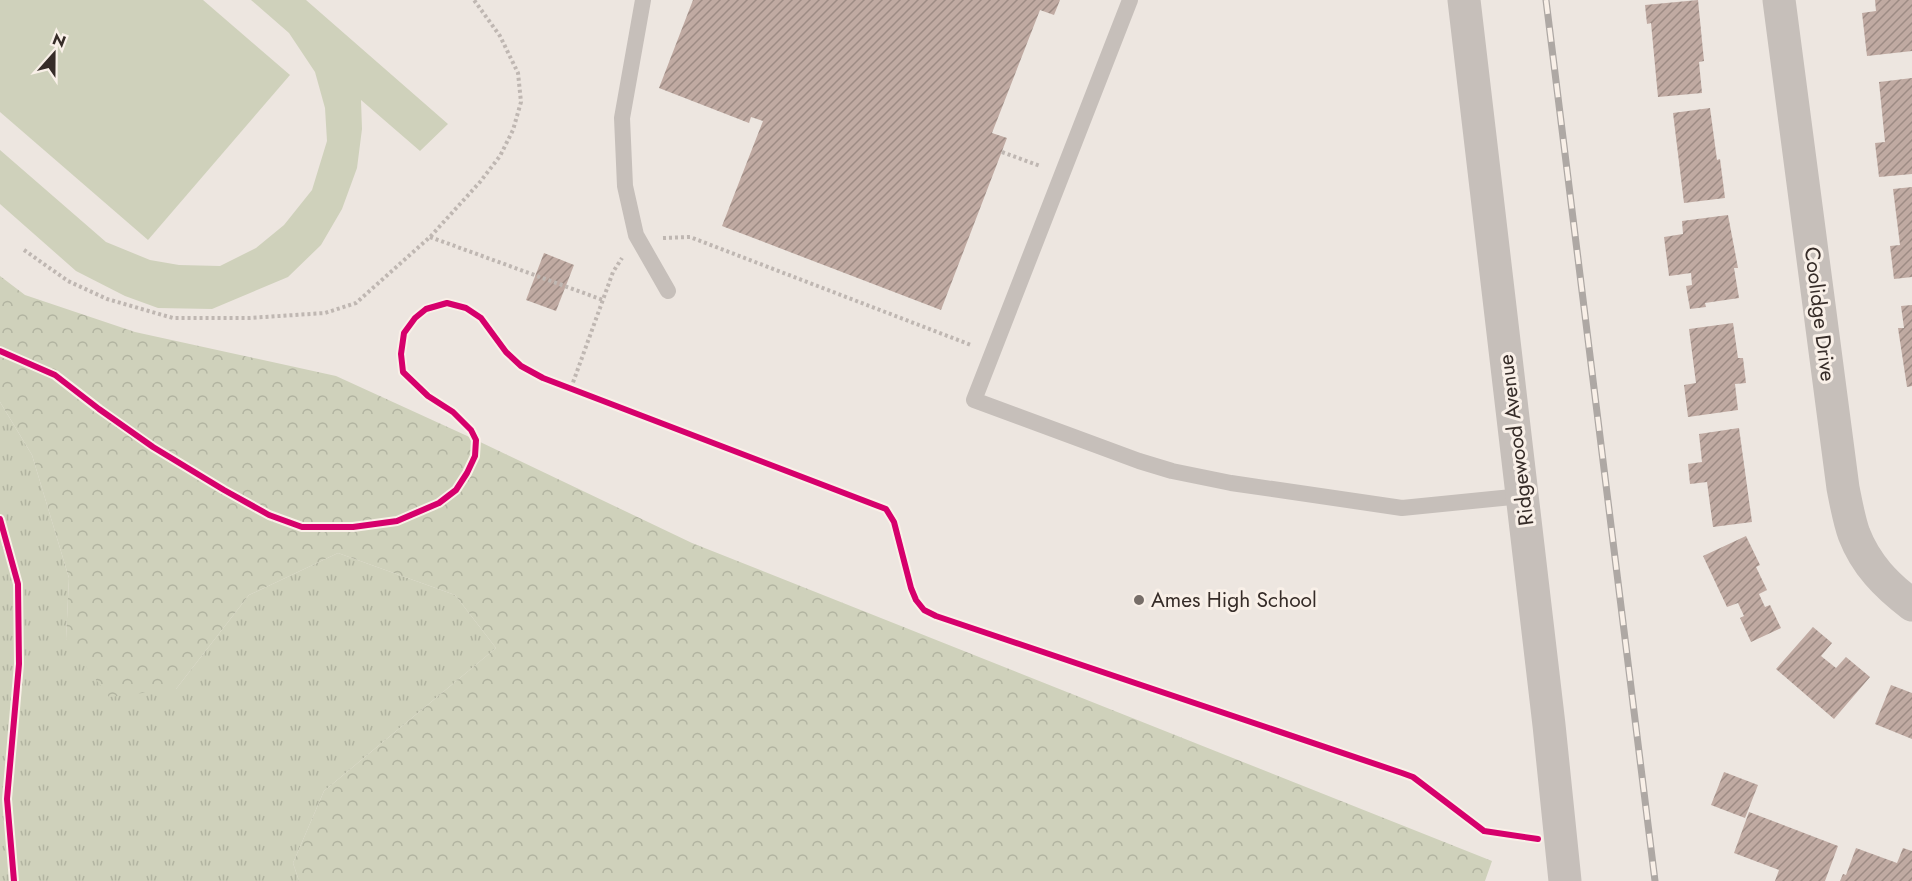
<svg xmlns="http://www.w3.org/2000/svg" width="1912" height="881" font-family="Jost,sans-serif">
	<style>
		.grass { fill: url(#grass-tufts) }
		.forest { fill: url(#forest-crowns) }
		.green { fill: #cfd1bb }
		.building { fill: url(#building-hatch) }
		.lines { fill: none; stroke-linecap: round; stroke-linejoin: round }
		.path { stroke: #bfb7b2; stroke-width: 4; stroke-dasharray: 3 3; stroke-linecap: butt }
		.service { stroke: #c6bfba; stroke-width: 16 }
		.minor { stroke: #c6bfba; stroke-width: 33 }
		.tertiary { stroke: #c6bfba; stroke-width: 33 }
		.rail-casing { stroke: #aea8a4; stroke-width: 7 }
		.rail { stroke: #f9f0e8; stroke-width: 4.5; stroke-dasharray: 14; stroke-linecap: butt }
		.cycleway-casing { stroke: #f9f0e8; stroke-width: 10 }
		.cycleway { stroke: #d6006c; stroke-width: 6 }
		.poi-dot { fill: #766d68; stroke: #f9f0e8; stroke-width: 2 }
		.labels { text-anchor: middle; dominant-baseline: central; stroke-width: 6; stroke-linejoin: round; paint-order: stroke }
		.street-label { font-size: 21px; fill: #362c28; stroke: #f9f0e8 }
		.poi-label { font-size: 21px; fill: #362c28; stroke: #f9f0e8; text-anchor: start }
	</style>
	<defs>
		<pattern id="grass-tufts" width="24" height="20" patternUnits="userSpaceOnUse" patternTransform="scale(1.5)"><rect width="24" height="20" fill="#cfd1bb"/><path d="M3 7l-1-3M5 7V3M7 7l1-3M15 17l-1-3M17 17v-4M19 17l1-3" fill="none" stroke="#b2b4a1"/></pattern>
		<pattern id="forest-crowns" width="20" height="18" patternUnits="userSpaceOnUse" patternTransform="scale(1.5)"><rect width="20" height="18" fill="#cfd1bb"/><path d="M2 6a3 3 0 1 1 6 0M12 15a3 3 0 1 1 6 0" fill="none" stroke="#b2b4a1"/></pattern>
		<pattern id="building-hatch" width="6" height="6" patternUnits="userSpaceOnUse" patternTransform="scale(1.5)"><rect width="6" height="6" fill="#c0aaa2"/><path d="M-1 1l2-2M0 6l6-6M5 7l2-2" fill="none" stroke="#9d8b84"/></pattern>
	</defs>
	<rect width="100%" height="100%" fill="#ede6e0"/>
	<path class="grass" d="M0,402L32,455L69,578L66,639L176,689L249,595L338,553L455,595L496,648L324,791L293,863L299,881H0Z"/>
	<path class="forest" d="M0,276L25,295L135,332L336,376L476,440L692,543L1492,861L1485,881H299L293,863L324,791L496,648L455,595L338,553L249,595L176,689L109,697L66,639L69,578L32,455L0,402Z"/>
	<g class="green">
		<path d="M0,0H203L290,75L148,240L0,112Z"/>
		<path d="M251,0H306L448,124L420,151L361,100L362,129L357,168L342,209L321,245L288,277L212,309L158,308L125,296L76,271L0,204V150L106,242L150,260L179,265L220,266L256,248L284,225L312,190L327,141L325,108L315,72L289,33Z"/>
	</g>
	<g class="building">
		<path d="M693,0H1060L1054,15L1040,10L992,133L1007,138L941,310L722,226L763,121L751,117L749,123L659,88Z"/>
		<path d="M1698,0L1704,61L1699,62L1702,93L1658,97L1651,23L1647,24L1645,5Z"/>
		<path d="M1875,0H1912V51L1867,56L1862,13L1876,11Z"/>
		<path d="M1912,78V174L1879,177L1875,143L1885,142L1879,82Z"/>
		<path d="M1710,108L1717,160L1720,159L1725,198L1684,203L1673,113Z"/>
		<path d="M1912,187V277L1894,279L1890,246L1900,245L1893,189Z"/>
		<path d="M1728,215L1738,268H1734L1739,298L1705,303L1706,307L1690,309L1686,286L1692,285L1691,273L1669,276L1664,237L1683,234L1682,221Z"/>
		<path d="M544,253L574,265L556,311L526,300Z"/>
		<path d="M1912,305V386L1907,387L1898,328H1904L1901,306Z"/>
		<path d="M1733,323L1738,358H1743L1746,383L1735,384L1738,410L1688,417L1684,385L1696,383L1689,329Z"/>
		<path d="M1739,428L1752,522L1713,527L1707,482L1690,484L1688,464L1702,462L1699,434Z"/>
		<path d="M1746,536L1760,565L1756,567L1767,590L1759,594L1765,607L1770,605L1781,628L1751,642L1740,618L1744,616L1738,603L1727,607L1703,556Z"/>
		<path d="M1813,627L1832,643L1821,656L1836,668L1846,657L1870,677L1834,719L1776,669Z"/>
		<path d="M1891,685L1912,693V739L1875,724Z"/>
		<path d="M1724,772L1758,785L1745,818L1711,805Z"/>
		<path d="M1749,812L1838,846L1825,881H1775L1779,870L1734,853Z"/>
		<path d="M1856,848L1897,863L1903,848L1912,851V881H1840L1843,874L1846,875Z"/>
	</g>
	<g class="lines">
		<g class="path">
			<path d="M1002,152L1040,166"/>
			<path d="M430,237L603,300"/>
			<path d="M663,238L690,237L971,345"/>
			<path d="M24,250L68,281L107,299L173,318H249L325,313L356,303L430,237L480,182L500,156L513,130L521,102L518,73L500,36L474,0"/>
			<path d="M571,388L613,272L622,258"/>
		</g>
		<g class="service">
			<path d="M643,0L622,118L625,186L636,235L668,291"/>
			<path d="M1130,0L974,400L1139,461L1172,471L1231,483L1402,508L1522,496"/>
		</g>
		<path class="minor" d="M1779,0L1843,488C1846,503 1849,520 1854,534C1866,565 1886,585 1912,605"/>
		<path class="tertiary" d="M1464,0L1549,725L1565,881"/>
		<defs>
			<path id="rail" d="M1546,0L1655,881"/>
		</defs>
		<use href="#rail" class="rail-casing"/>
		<use href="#rail" class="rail"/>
		<defs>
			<g id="cycleway">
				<path d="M0,351L55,375L99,409L153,447L224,490L269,515L302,527H353L397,521L439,503L456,490L467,473L475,456L476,440L471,430L453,412L428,396L403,372L401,354L404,333L415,318L426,309L447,303L466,308L481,318L506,352L521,366L543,378L886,509L894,522L911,588L916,600L924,610L936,616L1402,773L1413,777L1484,831L1538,839"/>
				<path d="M0,519L18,584L19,664L7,799L14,881"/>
			</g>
		</defs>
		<use href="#cycleway" class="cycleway-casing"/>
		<use href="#cycleway" class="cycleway"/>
	</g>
	<circle class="poi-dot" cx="1139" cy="600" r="6"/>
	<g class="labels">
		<g class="street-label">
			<text transform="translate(1820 314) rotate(83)">Coolidge Drive</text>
			<text transform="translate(1516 440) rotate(-97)">Ridgewood Avenue</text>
		</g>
		<g class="poi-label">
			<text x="1151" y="600">Ames High School</text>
		</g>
	</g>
	<g transform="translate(54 54) rotate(21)" stroke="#f9f0e8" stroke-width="4.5" paint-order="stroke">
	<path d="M0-4.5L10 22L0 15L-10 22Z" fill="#362c28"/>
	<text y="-9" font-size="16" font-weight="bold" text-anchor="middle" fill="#362c28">N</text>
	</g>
</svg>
